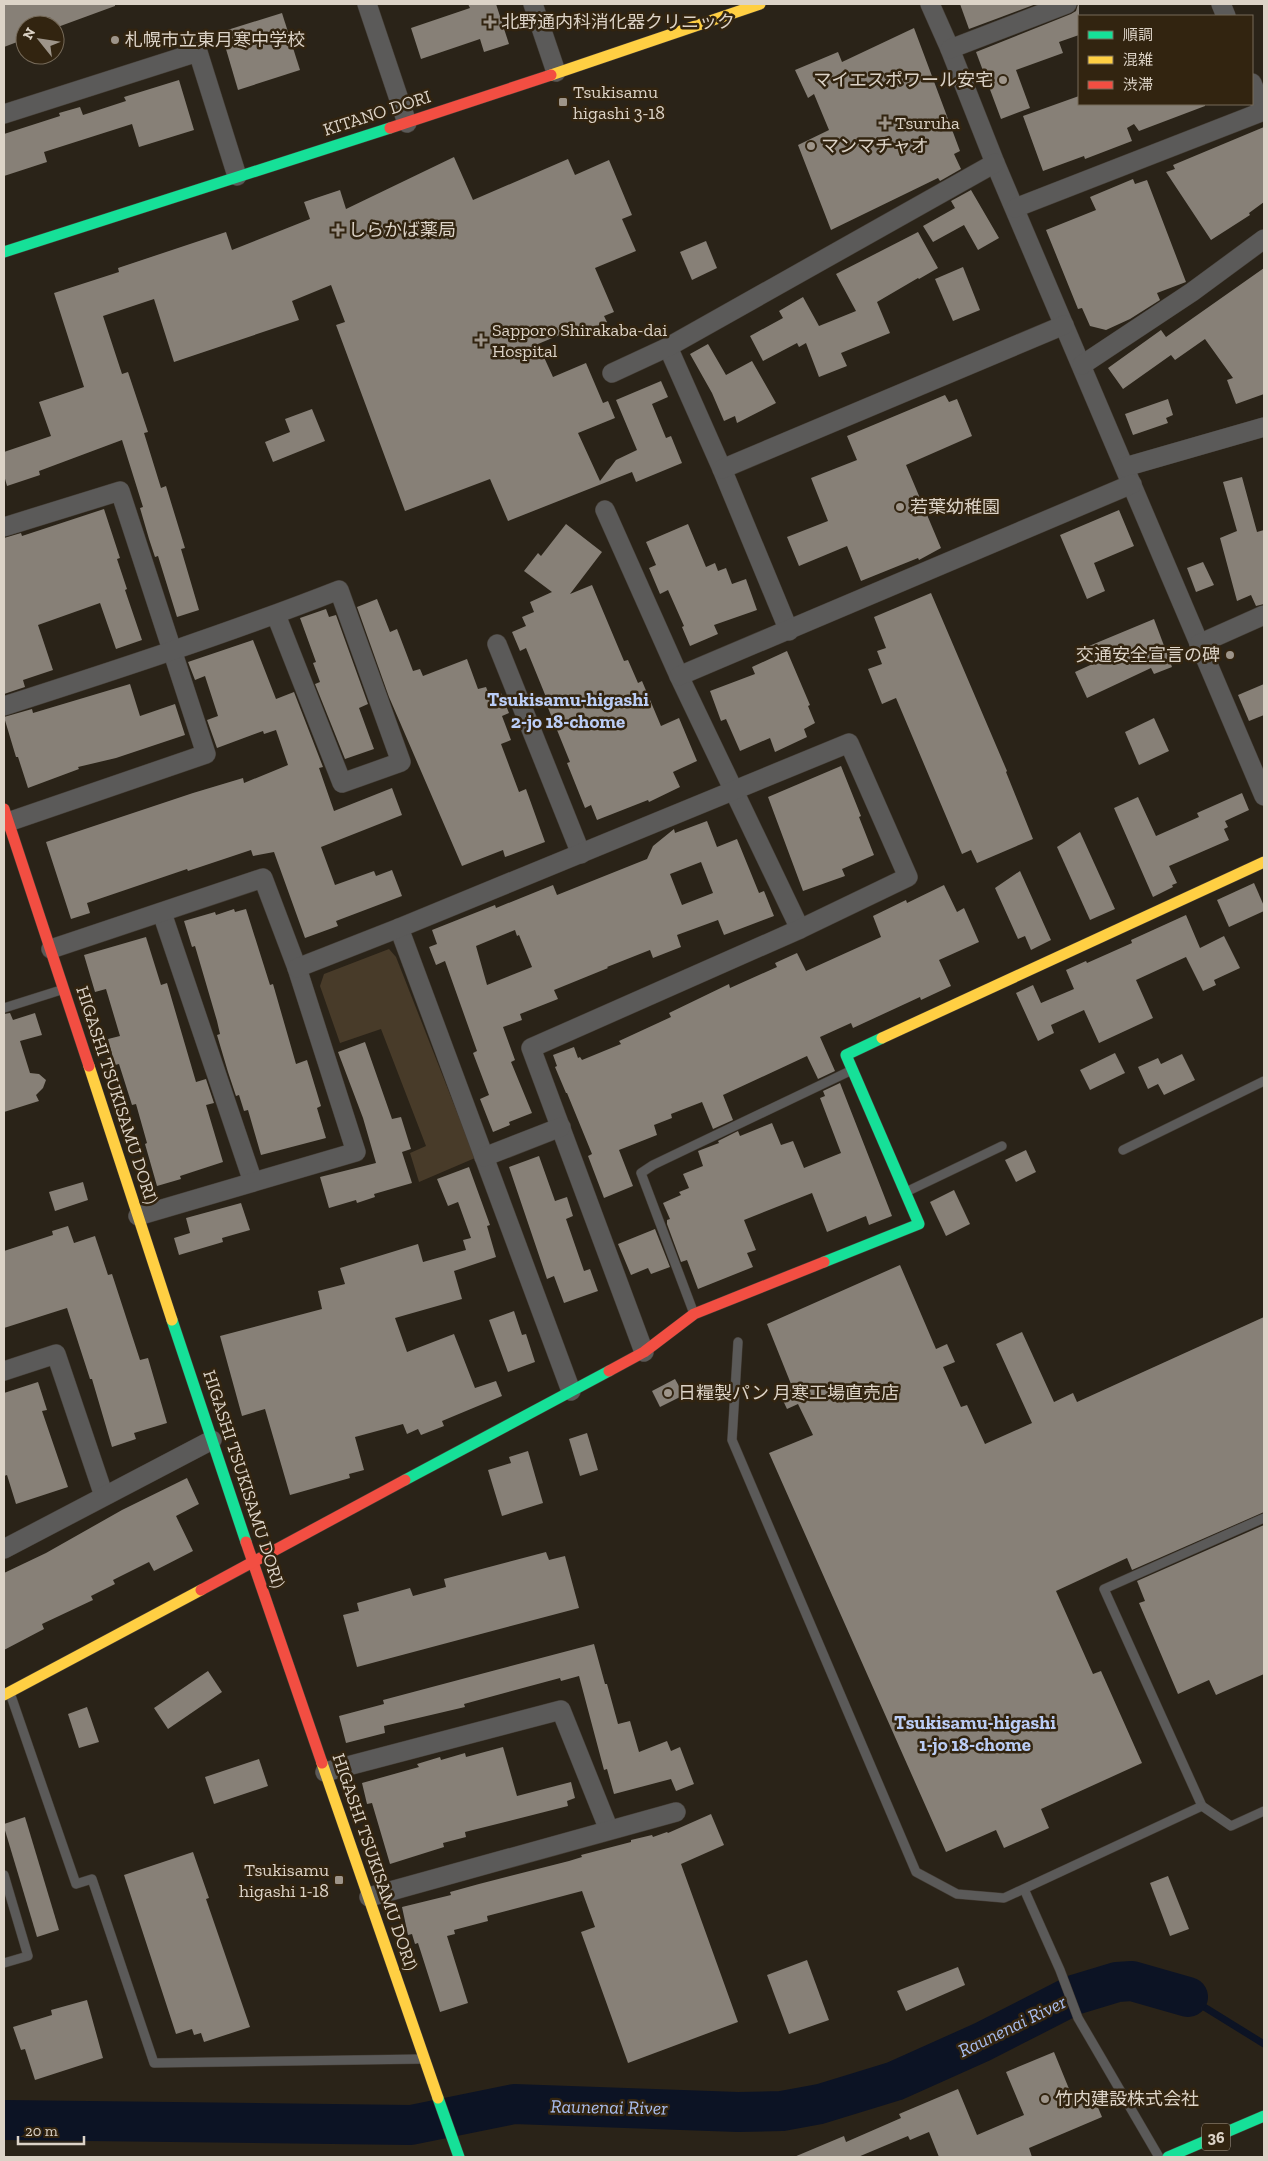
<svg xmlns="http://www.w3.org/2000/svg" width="1268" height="2161" font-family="'Zilla Slab','Noto Sans JP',serif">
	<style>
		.green { fill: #483b29 }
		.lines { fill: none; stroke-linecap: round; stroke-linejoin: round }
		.stream { stroke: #0c1324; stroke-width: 7 }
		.river { stroke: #0c1324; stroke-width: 40 }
		.building { fill: #878077; fill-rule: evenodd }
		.lane-casing { stroke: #453e36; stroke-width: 10 }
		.street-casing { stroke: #453e36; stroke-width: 20 }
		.fast-casing { stroke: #453e36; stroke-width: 12 }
		.slow-casing { stroke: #453e36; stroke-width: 12 }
		.jam-casing { stroke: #453e36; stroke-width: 12 }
		.lane { stroke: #5b5a59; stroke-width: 9 }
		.street { stroke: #5b5a59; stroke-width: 19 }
		.fast { stroke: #16e098; stroke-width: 11 }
		.slow { stroke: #ffcf43; stroke-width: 11 }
		.jam { stroke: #f24e42; stroke-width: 11 }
		.poi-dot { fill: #9e958a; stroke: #322410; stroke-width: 2 }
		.labels { text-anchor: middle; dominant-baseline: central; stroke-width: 5; stroke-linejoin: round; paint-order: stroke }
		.shield { fill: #322410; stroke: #a99e90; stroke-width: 1 }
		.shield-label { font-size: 16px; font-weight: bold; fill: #dcd3c7 }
		.poi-label { font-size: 18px; fill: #dcd3c7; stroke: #322410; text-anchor: start }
		.street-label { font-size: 18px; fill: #dcd3c7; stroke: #322410 }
		.neighbourhood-label { font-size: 19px; font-weight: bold; fill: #bbcdf5; stroke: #322410 }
		.water-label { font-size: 19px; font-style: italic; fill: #a9bef0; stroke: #322410 }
	</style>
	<rect width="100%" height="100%" fill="#2a2318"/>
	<path class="green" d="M389,949L396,957L475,1158L419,1182L410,1153L426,1146L381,1029L340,1043L320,986L324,974Z"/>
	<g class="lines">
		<path class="stream" d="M1188,1997L1264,2044"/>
		<path class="river" d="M4,2120L411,2125L514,2104L738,2112L782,2111L820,2104L895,2081L982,2042L1074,1995L1117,1982L1132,1981L1188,1997"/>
	</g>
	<g class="building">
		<path d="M4,4H115V6L55,28V25H25V39L4,47Z"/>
		<path d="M468,4H496L509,44L484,52L480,39L421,59L411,28L470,8Z"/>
		<path d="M960,4H1036L969,29Z"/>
		<path d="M1078,4H1079V35L1059,42L1063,53L1016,70L1030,108L1001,119L976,52L1071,14L1076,11Z"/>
		<path d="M282,13L300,70L238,90L221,32Z"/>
		<path d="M914,28L960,151L954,154L961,169L940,181L938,178L831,230L798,145L829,130L814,94L808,98L795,70L838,52L842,62Z"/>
		<path d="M179,80L194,130L139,147L132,124L44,152L47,162L4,176V134L60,116L59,113L80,107L83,115L126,101L124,97Z"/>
		<path d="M1079,96V104H1205V106L1139,131L1134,124L1127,128L1132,141L1085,159L1084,156L1043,171L1023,116Z"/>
		<path d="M1264,127V202L1249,213L1250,215L1211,240L1166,172L1175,169L1173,165Z"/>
		<path d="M454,157L473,200L568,159L575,175L609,160L632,215L622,219L636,251L595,268L614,312L604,316L607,322L583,332L581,326L538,344L553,377L586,363L603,403L608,401L615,418L578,433L600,481L616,460L637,450L616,400L661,381L668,397L652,404L666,438L671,436L682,463L636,482L632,472L508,521L490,479L405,511L336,325L345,322L331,285L292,301L299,320L174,362L154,299L103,316L122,374L128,372L148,432L144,433L161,488L166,486L185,548L181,549L199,610L177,617L158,556L155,557L149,539L140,508L143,507L122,440L39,471L40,475L7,486L4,475V452L51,436L39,402L84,387L54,293L119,272L118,268L226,232L232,250L310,219L304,202L340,190L346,209Z"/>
		<path d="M1133,179L1135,184L1147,180L1186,282L1157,293L1160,300L1130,319L1106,330L1090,326L1082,308L1078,309L1046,230L1096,210L1090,197Z"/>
		<path d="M971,190L999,238L978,250L964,225L933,242L923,226L955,208L951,201Z"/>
		<path d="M918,232L938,268L919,279L918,278L877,302L890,333L841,353L847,366L819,377L806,343L799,347L797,343L763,361L750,336L783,318L779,311L803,297L819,326L856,311L836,274Z"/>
		<path d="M706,241L717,268L692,280L680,252Z"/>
		<path d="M963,267L980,310L953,321L935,279Z"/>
		<path d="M1264,268V394L1236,404L1227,380L1233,378L1205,339L1175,360L1171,355L1123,389L1108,368L1161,330L1166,337Z"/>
		<path d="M708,344L726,375L752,361L776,403L737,423L735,416L724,421L712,393L690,354Z"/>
		<path d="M945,395L949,402L957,399L972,436L906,465L941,548L919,560L918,558L861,581L847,546L799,566L787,537L828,521L811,478L857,460L847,436Z"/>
		<path d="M1168,399L1173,415L1166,418L1168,423L1133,435L1125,414Z"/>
		<path d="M312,409L325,441L273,462L265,442L290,432L285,419Z"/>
		<path d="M1242,477L1257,532L1264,530V604L1256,606L1251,595L1237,601L1220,538L1237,531L1223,482Z"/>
		<path d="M104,509L120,558L117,559L127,589L125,590L142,640L116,649L100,603L38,625L53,670L23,680L25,687L4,694V538L21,533L22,536Z"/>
		<path d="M1119,510L1134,546L1094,563L1105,591L1087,599L1060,535Z"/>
		<path d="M566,524L602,552L570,594L592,585L624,661L628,660L638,683L642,681L661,726L679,718L697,761L673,772L680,787L649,802L648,800L597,820L591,805L585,808L567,763L570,762L544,698L546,697L526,648L520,651L512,632L526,626L522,617L534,612L530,602L552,592L524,571L538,553L541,556Z"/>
		<path d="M688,524L706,567L715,563L718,571L726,568L732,584L746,579L757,610L714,625L718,634L690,646L682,627L684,626L668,590L660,594L649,568L656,565L646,542Z"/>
		<path d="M1203,562L1214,585L1196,592L1187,568Z"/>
		<path d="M931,593L1007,771L1006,772L1033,839L977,863L971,850L962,854L896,698L882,704L868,669L882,664L877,651L886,648L874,617Z"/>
		<path d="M377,599L390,632L397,629L413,671L420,669L423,676L467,659L478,689L486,687L490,697L501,693L509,713L502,716L511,740L501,744L519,792L526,789L545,842L505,857L503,850L462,866L389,697L357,607Z"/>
		<path d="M326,609L329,617L336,615L368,704L359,708L374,749L345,759L315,684L320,682L313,663L316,662L300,618Z"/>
		<path d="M1154,619L1172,667L1154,674L1151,668L1087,698L1075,672L1097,662L1089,646Z"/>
		<path d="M253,640L276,699L294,692L323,767L319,768L334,811L392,788L402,815L321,847L335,885L374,871L376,876L392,870L402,896L336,921L338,926L305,938L274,852L253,856L251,850L188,871L187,869L87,903L90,913L71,919L46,842L193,793L243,778L244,783L288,765L276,730L264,734L263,731L217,748L207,720L218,716L205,676L195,680L188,662Z"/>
		<path d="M787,651L810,705L808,706L815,723L804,729L807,737L775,752L770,738L740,751L726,719L721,721L710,691L755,674L752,667Z"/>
		<path d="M130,684L140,716L175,704L185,735L116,758L78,767L79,769L28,788L18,757H16L4,717L32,709L33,713Z"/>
		<path d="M1264,684V715L1249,721L1238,695Z"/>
		<path d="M1154,718L1169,751L1139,765L1125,732Z"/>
		<path d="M841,766L861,816L859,817L874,855L842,869L845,876L803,891L768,797Z"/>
		<path d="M1242,793L1249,810L1225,821L1228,827L1224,829L1229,840L1169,866L1177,883L1172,885L1173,887L1153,897L1114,808L1138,797L1156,836L1199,817L1197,813Z"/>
		<path d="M707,821L717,847L737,839L759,893L764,891L774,916L724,935L718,920L677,935L681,947L653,958L650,950L607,967L608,968L554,990L558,999L520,1014L522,1020L503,1027L515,1060L511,1062L532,1113L509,1122L510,1125L493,1132L480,1099L489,1095L473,1053L477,1051L445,961L436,965L429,947L437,944L432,930L495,905L496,908L553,885L557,895L647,859L653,846L674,829L675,833ZM701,862L713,893L682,905L670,874ZM515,930L517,936L519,935L532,967L487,985L476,946Z"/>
		<path d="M1080,832L1115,909L1090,920L1057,847Z"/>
		<path d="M1020,871L1051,940L1031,950L1025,936L1018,939L995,888Z"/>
		<path d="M1254,883L1264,906V911L1229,927L1217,900Z"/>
		<path d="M944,885L957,912L964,908L979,942L939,960L951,986L921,1000L920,997L853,1028L851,1023L820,1037L835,1071L818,1079L807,1056L723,1095L733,1120L713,1129L702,1102L671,1114L672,1118L654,1125L657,1135L619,1150L633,1186L604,1198L588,1156L592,1154L567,1093H566L555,1067L557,1066L553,1055L574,1047L578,1058L580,1057L582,1060L621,1044L619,1041L671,1017L669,1013L729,984L730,988L777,967L775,963L797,953L806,971L881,937L873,916L906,900L907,903Z"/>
		<path d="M234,909L235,912L246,909L270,985L273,984L296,1064L307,1060L321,1106L317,1108L326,1138L261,1155L248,1110L244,1111L239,1095L236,1096L228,1072L217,1035L220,1034L217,1021L195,946L192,947L184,921L215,912L216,915Z"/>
		<path d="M1186,915L1200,948L1224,936L1240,968L1214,980L1216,985L1203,991L1186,957L1136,980L1153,1018L1099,1043L1084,1010L1051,1025L1054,1033L1038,1041L1016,993L1033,985L1041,1003L1074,989L1066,970L1086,961L1087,963L1132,943L1131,940Z"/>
		<path d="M146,937L161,985L167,983L196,1082L206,1079L214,1103L206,1105L223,1162L180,1176L181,1179L157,1186L145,1144L147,1143L136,1104L132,1105L119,1064L115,1065L108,1039L120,1036L106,989L95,992L84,955Z"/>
		<path d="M10,1013L13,1020L35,1013L42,1035L20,1041L30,1073L39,1074L46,1080L43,1088L36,1095L39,1101L4,1112V1014Z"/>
		<path d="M365,1042L392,1119L401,1117L411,1149L402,1152L412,1183L374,1194L375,1197L357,1203L356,1200L329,1208L320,1177L376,1163L363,1118L338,1052Z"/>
		<path d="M1115,1053L1125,1073L1090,1090L1080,1070Z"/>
		<path d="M1182,1054L1195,1080L1164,1095L1158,1084L1148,1089L1138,1067L1158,1058L1161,1064Z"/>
		<path d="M840,1083L892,1216L869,1225L866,1216L827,1232L812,1193L744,1220L756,1250L747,1253L753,1267L698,1289L687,1260L681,1262L667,1224V1220L670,1219L663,1203L681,1195L679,1192L689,1188L683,1174L703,1166L698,1151L719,1143L718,1141L738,1131L740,1136L772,1123L781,1145L793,1141L804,1168L841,1153L820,1098L825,1096L823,1091Z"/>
		<path d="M1026,1150L1036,1172L1016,1182L1005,1160Z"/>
		<path d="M539,1156L555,1201L567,1197L573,1216L566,1219L584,1271L590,1269L598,1291L564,1303L554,1276L547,1279L509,1167Z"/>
		<path d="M469,1167L490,1225L487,1226L496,1257L454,1271L462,1299L395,1318L407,1352L454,1334L475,1388L496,1381L502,1396L442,1421L444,1426L421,1435L418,1429L407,1434L403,1424L355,1437L364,1470L349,1474L350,1478L290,1495L265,1409L242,1416L220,1336L322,1309L318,1291L345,1284L340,1268L418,1244L423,1262L466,1250L463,1240L471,1238L458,1202L448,1206L437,1179Z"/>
		<path d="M83,1182L88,1200L55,1211L49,1192Z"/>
		<path d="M954,1190L970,1224L946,1236L930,1202Z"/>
		<path d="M241,1203L250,1230L222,1238L223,1242L179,1255L174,1238L190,1233L186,1218Z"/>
		<path d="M68,1226L74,1243L95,1236L108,1275L112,1274L140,1360L148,1358L167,1423L134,1433L136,1439L112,1447L92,1379H90L67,1308L4,1328V1251L53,1235L52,1231Z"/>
		<path d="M655,1229L670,1267L651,1274L648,1268L631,1275L618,1244Z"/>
		<path d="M900,1265L936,1349L947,1344L955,1362L943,1367L961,1407L967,1405L985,1444L1032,1423L996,1344L1022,1332L1054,1402L1073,1393L1077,1402L1264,1317V1512L1132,1570L1127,1558L1056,1591L1093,1674L1101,1671L1142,1763L1041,1809L1049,1828L1004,1848L996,1830L946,1852L769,1453L813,1435L798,1404L787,1409L778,1390L791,1384L767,1324Z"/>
		<path d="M514,1311L522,1335L526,1334L535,1362L508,1372L489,1320Z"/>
		<path d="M675,1379L684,1395L660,1407L652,1391Z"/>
		<path d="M38,1382L47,1410L42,1411L68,1487L16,1504L7,1475L4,1476V1393Z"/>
		<path d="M587,1433L598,1470L580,1476L569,1439Z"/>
		<path d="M528,1451L543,1503L502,1516L488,1470L511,1463L509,1457Z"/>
		<path d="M187,1478L199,1504L176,1516L193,1551L154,1571L149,1562L113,1580L115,1584L91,1596L93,1600L42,1624L44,1629L4,1650V1573L46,1553L122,1510Z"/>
		<path d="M1264,1525V1674L1216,1695L1209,1680L1178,1694L1139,1603L1145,1601L1137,1581Z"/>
		<path d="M546,1552L549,1560L565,1556L579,1608L357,1667L343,1615L359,1611L357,1603L410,1588L413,1596L446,1587L444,1579Z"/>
		<path d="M594,1644L605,1684H607L618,1724L630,1721L639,1752L667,1741L671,1751L680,1747L694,1784L676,1791L671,1779L614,1794L607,1769L604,1770L579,1676L561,1681L560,1678L464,1704L465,1707L384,1726L385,1733L346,1743L339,1716L384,1704L383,1700Z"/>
		<path d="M208,1671L222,1692L168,1729L154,1708Z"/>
		<path d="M87,1707L99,1742L79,1748L68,1714Z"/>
		<path d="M503,1747L517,1796L571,1782L575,1798L567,1801L568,1806L465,1832L466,1837L443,1843L444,1847L390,1864L372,1803L367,1804L362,1783L419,1767L417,1764L440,1757L441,1760L465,1753L466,1757Z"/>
		<path d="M259,1759L268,1786L214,1804L205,1777Z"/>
		<path d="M711,1814L724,1845L681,1864L738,2022L628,2063L581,1932L595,1927L582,1891L487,1916L488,1921L454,1930L455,1934L447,1936L468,2003L440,2012L418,1943L415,1944L412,1934L408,1935L402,1907L451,1895L450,1892L479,1884L569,1861L582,1857L581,1855L631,1842V1840L652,1835L653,1837L667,1832L668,1833Z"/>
		<path d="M25,1817L59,1930L37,1937L4,1827V1824Z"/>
		<path d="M193,1852L209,1898L206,1899L250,2027L204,2042L201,2033L194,2035L192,2029L176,2034L124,1875Z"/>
		<path d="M1168,1876L1189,1929L1170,1936L1150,1883Z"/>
		<path d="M807,1960L829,2020L789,2034L767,1975Z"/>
		<path d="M958,1967L965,1985L906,2011L897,1991Z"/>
		<path d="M87,2000L103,2058L35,2080L25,2049L21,2050L13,2027L52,2015L51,2010Z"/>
		<path d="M1054,2052L1076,2106L1094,2098L1102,2117L1029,2148L1032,2157H939L929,2132L910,2140L908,2136L858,2157H794L844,2136L846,2142L901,2118L899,2114L958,2089L977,2135L1024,2115L1006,2072Z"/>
	</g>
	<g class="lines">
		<defs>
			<g id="lane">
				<path d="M4,1008L61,990"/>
				<path d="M1123,1150L1264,1081"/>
				<path d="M908,1191L1002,1146"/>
				<path d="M693,1311L641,1173L653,1165L850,1071"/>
				<path d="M738,1342L732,1440L916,1872L957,1894L1004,1898L1202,1806L1104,1589L1264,1518"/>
				<path d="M10,1693L76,1884L92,1879L154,2063L423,2059"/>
				<path d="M1202,1806L1231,1826L1264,1811"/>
				<path d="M4,1875L28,1956L4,1963"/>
				<path d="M1024,1889L1060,1970L1078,2018L1159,2157"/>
			</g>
			<g id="street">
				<path d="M367,4L407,123"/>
				<path d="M533,4L556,72"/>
				<path d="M930,4L950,49L995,163L1264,796"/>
				<path d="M1221,4L1226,16"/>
				<path d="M950,49L1067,4"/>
				<path d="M1252,83L1263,111"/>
				<path d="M4,114L198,52L237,176"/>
				<path d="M1015,208L1264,111"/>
				<path d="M668,347L722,469L789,631"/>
				<path d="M1082,365L1192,292L1264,239"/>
				<path d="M612,373L668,347L995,163"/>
				<path d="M1125,467L1264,427"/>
				<path d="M722,469L1064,325"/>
				<path d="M605,510L679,676L800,929"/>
				<path d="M4,527L120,491L206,754L8,822"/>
				<path d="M497,644L581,854"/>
				<path d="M1199,644L1264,615"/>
				<path d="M679,676L1132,484"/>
				<path d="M4,706C116,670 229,633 339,590L401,762L342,783L276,615"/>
				<path d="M162,913L253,1182"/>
				<path d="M399,928L571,1391"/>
				<path d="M51,949L263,878L297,968L356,1152L138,1216"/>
				<path d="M297,968L399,928L849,743L908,877L800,929L531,1048L644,1352"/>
				<path d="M484,1157L561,1127"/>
				<path d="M4,1371L56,1354L104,1496"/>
				<path d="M4,1549L212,1440"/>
				<path d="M325,1772L561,1710L609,1830"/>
				<path d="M369,1897L676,1812"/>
			</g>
			<g id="fast">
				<path d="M4,252L390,128"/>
				<path d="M824,1262L919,1224L846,1055L882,1038"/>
				<path d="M172,1320L246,1542"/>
				<path d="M405,1480L609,1371"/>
				<path d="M438,2098L459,2157"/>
				<path d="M1168,2157L1264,2116"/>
			</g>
			<g id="slow">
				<path d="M551,75L760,4"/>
				<path d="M882,1038L1264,862"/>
				<path d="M89,1066L172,1320"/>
				<path d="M4,1695L201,1590"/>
				<path d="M322,1763L438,2098"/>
			</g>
			<g id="jam">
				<path d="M390,128L551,75"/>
				<path d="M4,809L89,1066"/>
				<path d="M609,1371L644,1352L694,1314L824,1262"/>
				<path d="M246,1542L322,1763"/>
				<path d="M201,1590L405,1480"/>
			</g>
		</defs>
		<use href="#lane" class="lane-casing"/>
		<use href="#street" class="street-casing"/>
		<use href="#fast" class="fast-casing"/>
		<use href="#slow" class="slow-casing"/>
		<use href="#jam" class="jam-casing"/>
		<use href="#lane" class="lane"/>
		<use href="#street" class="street"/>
		<use href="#fast" class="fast"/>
		<use href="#slow" class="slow"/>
		<use href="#jam" class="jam"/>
	</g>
	<g class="poi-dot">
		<path d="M487.5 14.5h5v5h5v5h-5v5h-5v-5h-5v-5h5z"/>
		<circle cx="115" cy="40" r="5"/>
		<circle cx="1003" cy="80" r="5"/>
		<rect x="558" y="97" width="10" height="10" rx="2.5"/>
		<path d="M882.5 115.5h5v5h5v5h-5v5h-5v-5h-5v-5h5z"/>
		<circle cx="811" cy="146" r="5"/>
		<path d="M335.5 222.5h5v5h5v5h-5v5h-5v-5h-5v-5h5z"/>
		<path d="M478.5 332.5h5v5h5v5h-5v5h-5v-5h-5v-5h5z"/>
		<circle cx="900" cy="507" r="5"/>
		<circle cx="1230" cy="655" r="5"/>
		<circle cx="668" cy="1393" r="5"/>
		<rect x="334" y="1875" width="10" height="10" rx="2.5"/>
		<circle cx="1045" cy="2099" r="5"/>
	</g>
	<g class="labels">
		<rect class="shield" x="1202" y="2123.5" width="28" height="27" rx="4"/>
		<g class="shield-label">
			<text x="1216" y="2137">36</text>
		</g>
		<g class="poi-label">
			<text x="501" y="22">北野通内科消化器クリニック</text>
			<text x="125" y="40">札幌市立東月寒中学校</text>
			<text x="993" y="80" text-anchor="end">マイエスポワール安宅</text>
			<text x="573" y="92">Tsukisamu<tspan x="573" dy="21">higashi 3-18</tspan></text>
			<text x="895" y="123">Tsuruha</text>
			<text x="821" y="146">マンマチャオ</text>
			<text x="348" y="230">しらかば薬局</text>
			<text x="492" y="330">Sapporo Shirakaba-dai<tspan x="492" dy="21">Hospital</tspan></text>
			<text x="910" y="507">若葉幼稚園</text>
			<text x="1220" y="655" text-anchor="end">交通安全宣言の碑</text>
			<text x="678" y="1393">日糧製パン 月寒工場直売店</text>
			<text x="329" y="1870" text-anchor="end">Tsukisamu<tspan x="329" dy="21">higashi 1-18</tspan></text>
			<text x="1055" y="2099">竹内建設株式会社</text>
		</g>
		<g class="street-label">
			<text transform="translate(377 113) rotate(-18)">KITANO DORI</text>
			<text transform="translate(117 1095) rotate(72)">HIGASHI TSUKISAMU DORI)</text>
			<text transform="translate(244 1479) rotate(72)">HIGASHI TSUKISAMU DORI)</text>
			<text transform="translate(375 1862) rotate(71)">HIGASHI TSUKISAMU DORI)</text>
		</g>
		<g class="neighbourhood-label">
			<text x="568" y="699">Tsukisamu-higashi<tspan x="568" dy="22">2-jo 18-chome</tspan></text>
			<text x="975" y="1722">Tsukisamu-higashi<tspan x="975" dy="22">1-jo 18-chome</tspan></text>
		</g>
		<g class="water-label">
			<text transform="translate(1012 2026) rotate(-26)">Raunenai River</text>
			<text transform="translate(609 2107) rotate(1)">Raunenai River</text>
		</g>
	</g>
	<rect width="1268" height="2161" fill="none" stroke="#dcd3c7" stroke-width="10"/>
	<rect x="1078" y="15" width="175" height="90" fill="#322410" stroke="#766a59"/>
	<rect x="1088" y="31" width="25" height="8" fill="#16e098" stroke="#766a59"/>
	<text x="1123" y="40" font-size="15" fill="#dcd3c7">順調</text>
	<rect x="1088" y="56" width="25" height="8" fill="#ffcf43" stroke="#766a59"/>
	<text x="1123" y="65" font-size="15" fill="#dcd3c7">混雑</text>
	<rect x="1088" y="81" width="25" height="8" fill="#f24e42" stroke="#766a59"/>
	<text x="1123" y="90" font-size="15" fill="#dcd3c7">渋滞</text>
	<g transform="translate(40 40) rotate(300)"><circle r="24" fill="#322410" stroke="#766a59"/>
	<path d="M0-4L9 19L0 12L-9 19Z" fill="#9e958a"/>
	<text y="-8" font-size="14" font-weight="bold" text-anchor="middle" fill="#dcd3c7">N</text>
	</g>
	<path d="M18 2136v8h66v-8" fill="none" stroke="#dcd3c7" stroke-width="2.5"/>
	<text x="25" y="2136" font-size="15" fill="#dcd3c7" stroke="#322410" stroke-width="4" paint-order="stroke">20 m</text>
</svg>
